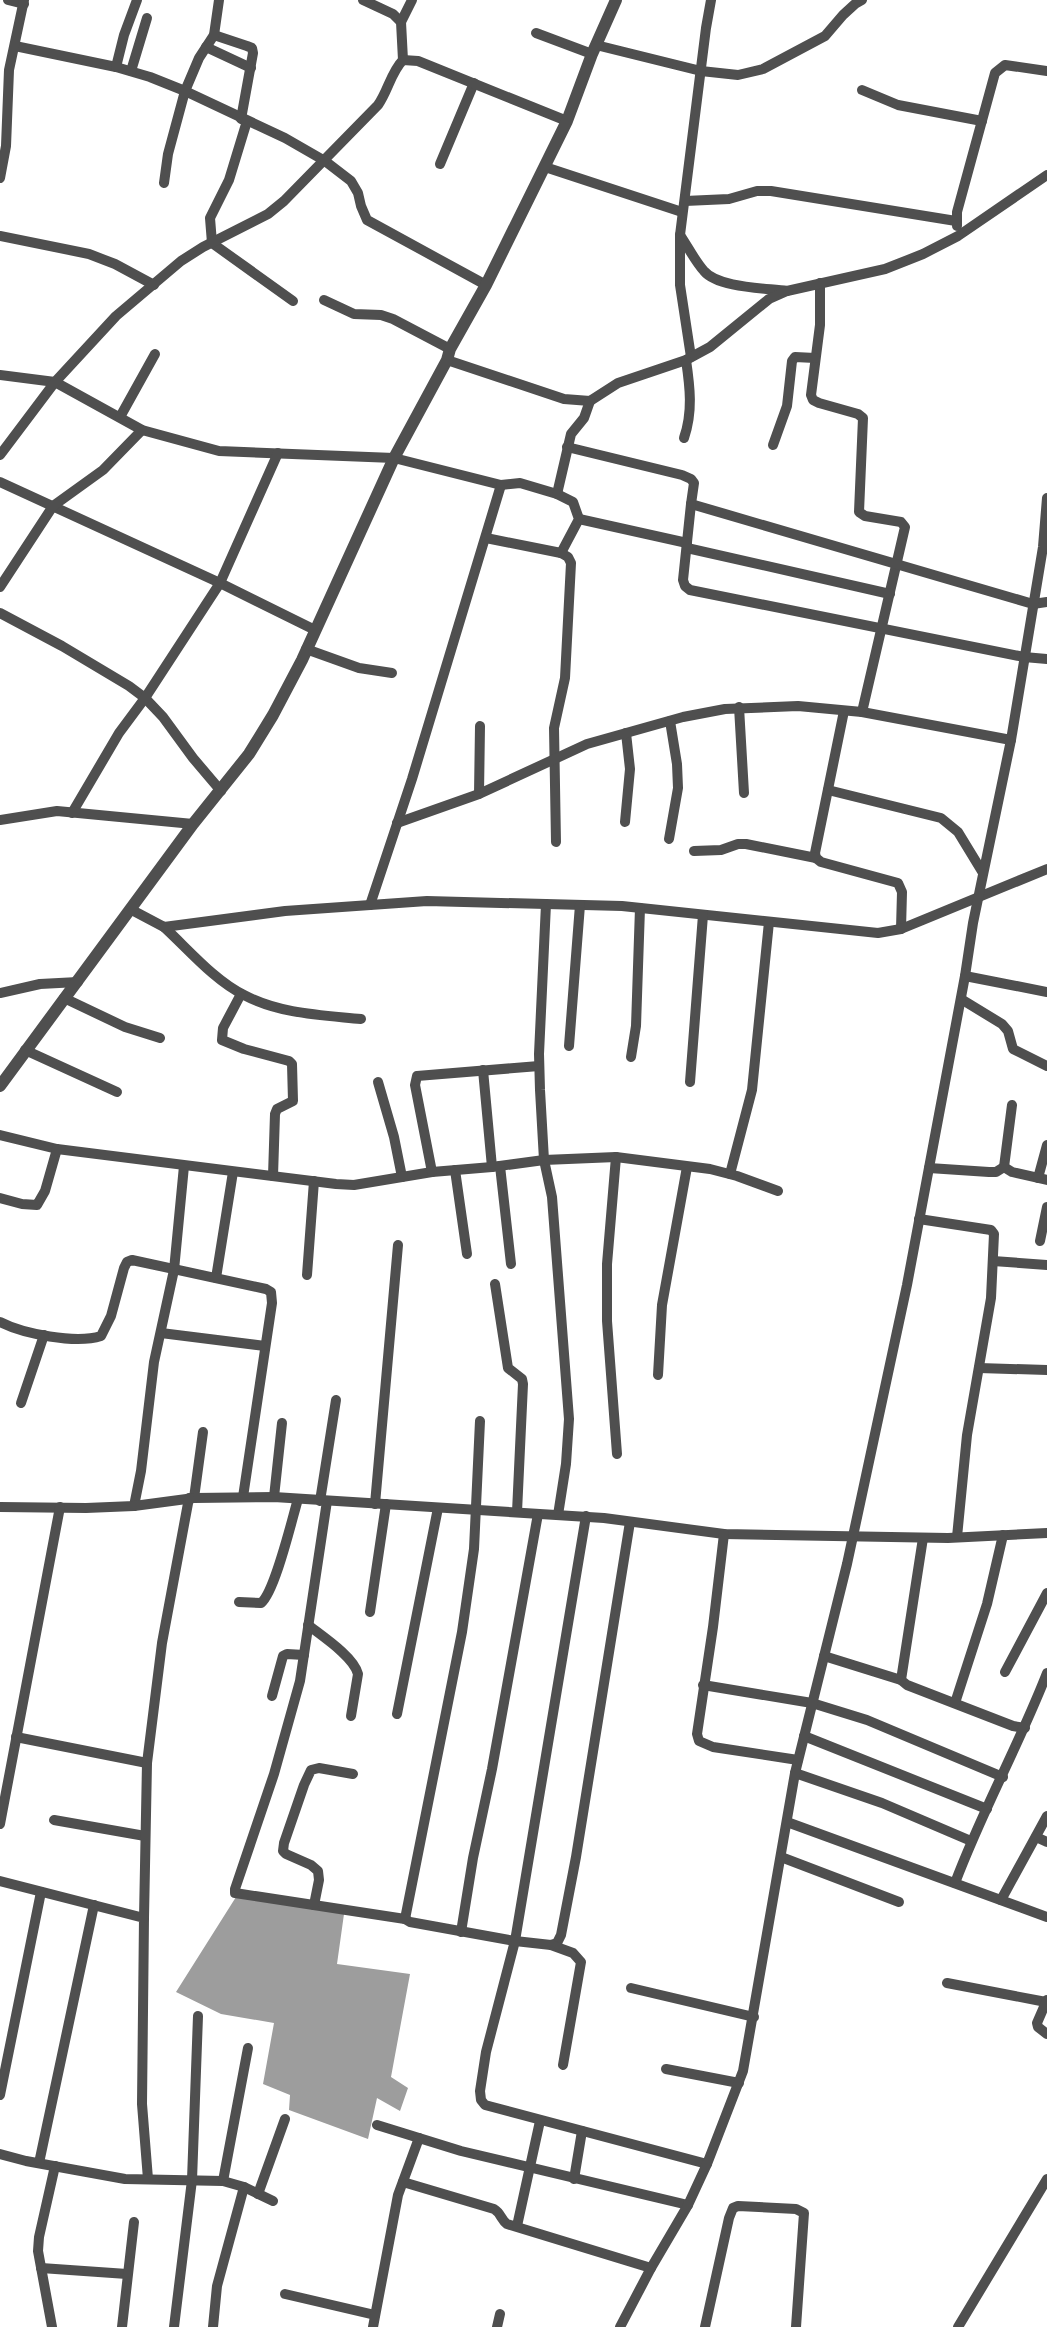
<svg xmlns="http://www.w3.org/2000/svg" width="1047" height="2327" font-family="'Varela Round',sans-serif">
	<style>
		.water { fill: #9d9d9d }
		.lines { fill: none; stroke-linecap: round; stroke-linejoin: round }
		.minor { stroke: #4f4f4f; stroke-width: 10 }
		.tertiary { stroke: #4f4f4f; stroke-width: 12 }
	</style>
	<rect width="100%" height="100%" fill="#fff"/>
	<path class="water" d="M236,1897L344,1914L337,1964L410,1974L391,2077L408,2088L400,2111L377,2098L368,2139L289,2110L290,2095L263,2084L274,2023L221,2014L176,1992Z"/>
	<g class="lines">
		<g class="minor">
			<path d="M8,0L24,4"/>
			<path d="M363,0L393,14L401,22L403,60"/>
			<path d="M401,22L412,0"/>
			<path d="M536,33L592,54"/>
			<path d="M214,35L247,46L252,48L253,53L241,119"/>
			<path d="M596,45L701,71L738,75L763,69L825,36L843,15L855,4L862,0"/>
			<path d="M15,46L116,67L150,77L185,91L285,138L325,161L351,181L358,193L361,206L367,220L486,285"/>
			<path d="M206,47L251,68"/>
			<path d="M116,67L124,35L137,0"/>
			<path d="M131,71L147,18"/>
			<path d="M862,90L898,105L982,121"/>
			<path d="M247,121L229,180L210,218L212,243L293,301"/>
			<path d="M440,164L474,83"/>
			<path d="M545,167L682,212"/>
			<path d="M0,178L6,146L9,70L24,0"/>
			<path d="M164,183L168,154L185,91L199,58L214,35L219,0"/>
			<path d="M685,201L729,199L757,191H771L956,221"/>
			<path d="M957,226V212L995,73L1005,65L1047,71"/>
			<path d="M680,235C688,247 695,261 704,271C718,288 766,288 787,291"/>
			<path d="M0,236L89,254L115,264L154,285"/>
			<path d="M820,283V325L811,395L813,400L819,403L858,414L863,418L859,512L865,516L901,522L905,527L862,712"/>
			<path d="M324,300L354,314L381,315L393,319L450,349"/>
			<path d="M691,357L680,285V235L706,28L711,0"/>
			<path d="M447,360L564,399L590,401L618,383L686,360L710,347L769,299L787,291L885,269L923,254L958,236L1047,175"/>
			<path d="M0,375L55,382L142,430L219,451L394,458L501,485L412,779L370,905"/>
			<path d="M120,417L155,354"/>
			<path d="M684,438C693,412 690,387 686,360"/>
			<path d="M773,445L787,406L792,361L795,357L815,358"/>
			<path d="M567,447L682,475L691,479L694,483L691,504L1033,604L1047,602"/>
			<path d="M0,455L55,382L116,316L181,261L203,247L268,214L284,201L378,105C388,91 391,72 403,60L418,61L567,121"/>
			<path d="M0,482L220,583L315,630"/>
			<path d="M501,485L520,483L557,494L571,434L584,418L590,401"/>
			<path d="M557,494L573,502L579,519L561,553"/>
			<path d="M691,504L683,580L685,586L690,590L1024,657L1047,659"/>
			<path d="M579,519L687,543"/>
			<path d="M486,538L561,553L568,557L571,563L565,678L554,728L556,842"/>
			<path d="M687,548L890,594"/>
			<path d="M0,587L53,506L103,470L142,430"/>
			<path d="M0,613L62,646L129,686L145,698L163,717L193,758L221,791"/>
			<path d="M306,649L359,668L392,673"/>
			<path d="M739,707L744,793"/>
			<path d="M844,711L815,853L816,858L821,862L898,883L902,892L901,929"/>
			<path d="M828,790L941,818L958,832L983,873"/>
			<path d="M479,794L480,726"/>
			<path d="M72,813L119,733L145,698L220,583L278,453"/>
			<path d="M0,820L57,811L193,824"/>
			<path d="M625,822L630,769L626,733"/>
			<path d="M397,823L479,794L587,744L683,717L725,709L798,706L862,712L1011,740"/>
			<path d="M669,839L678,788L677,764L670,721"/>
			<path d="M694,851L721,850L738,844H746L816,858"/>
			<path d="M546,904L539,1054L540,1090L544,1160L552,1197L569,1419L566,1464L558,1515"/>
			<path d="M130,909L164,927L285,911L427,901L622,906L878,933L901,929L1047,869"/>
			<path d="M164,927C189,950 214,980 244,995C280,1014 321,1015 361,1019"/>
			<path d="M965,976L1047,992"/>
			<path d="M0,993L40,984L78,982"/>
			<path d="M241,994L223,1028L222,1040L244,1049L289,1061L292,1064L293,1101L277,1109L275,1114L273,1176"/>
			<path d="M64,998L125,1027L160,1038"/>
			<path d="M961,999L1002,1024L1008,1031L1013,1049L1047,1066"/>
			<path d="M569,1046L580,905"/>
			<path d="M25,1050L117,1092"/>
			<path d="M631,1057L636,1026L640,908"/>
			<path d="M483,1070L492,1167"/>
			<path d="M378,1082L394,1137L402,1177"/>
			<path d="M690,1082L703,915"/>
			<path d="M1012,1105L1004,1167L1012,1172L1047,1180"/>
			<path d="M0,1135L57,1149L336,1184L354,1185L432,1172L492,1167L544,1160L616,1157L710,1169L737,1176L778,1191"/>
			<path d="M616,1157L607,1264V1321L617,1454"/>
			<path d="M500,1166L511,1264"/>
			<path d="M929,1168L989,1172H996L1004,1167"/>
			<path d="M455,1170L467,1254"/>
			<path d="M432,1172L415,1085L417,1076L539,1066"/>
			<path d="M730,1174L752,1090L769,922"/>
			<path d="M1038,1178L1047,1145"/>
			<path d="M0,1198L22,1204L37,1205L45,1191L57,1149"/>
			<path d="M919,1219L991,1230L994,1234L991,1298L967,1435L957,1537"/>
			<path d="M1040,1241L1047,1207"/>
			<path d="M993,1261L1047,1265"/>
			<path d="M307,1275L314,1181"/>
			<path d="M216,1278L233,1172"/>
			<path d="M495,1284L508,1368L522,1379L523,1384L517,1512"/>
			<path d="M0,1322C23,1334 76,1344 101,1336L111,1316L124,1268L127,1262L132,1260L266,1289L271,1292L272,1303L243,1497"/>
			<path d="M161,1333L265,1346"/>
			<path d="M979,1368L1047,1370"/>
			<path d="M658,1375L662,1305L687,1167"/>
			<path d="M21,1403L44,1335"/>
			<path d="M274,1497L282,1423"/>
			<path d="M194,1498L203,1432"/>
			<path d="M320,1501L336,1400"/>
			<path d="M327,1501L300,1681L274,1774L235,1889V1893L405,1919L410,1922L515,1941L551,1945L557,1943L561,1935L576,1857L630,1522"/>
			<path d="M375,1504L398,1245"/>
			<path d="M134,1506L141,1471L154,1362L174,1270L184,1166"/>
			<path d="M0,1507L86,1508L134,1506L194,1498L274,1497L604,1518L724,1534L948,1538L1047,1533"/>
			<path d="M586,1516L515,1941L486,2052L480,2091L481,2100L485,2105L707,2164"/>
			<path d="M724,1534L713,1627L697,1734L699,1741L713,1747L798,1760"/>
			<path d="M923,1538L901,1680L907,1685L1013,1726L1025,1728"/>
			<path d="M239,1602L261,1603C275,1592 292,1519 298,1499"/>
			<path d="M370,1612L386,1504"/>
			<path d="M308,1625C322,1636 354,1657 358,1674L351,1716"/>
			<path d="M824,1656L901,1680"/>
			<path d="M1005,1672L1047,1593"/>
			<path d="M703,1685L812,1703L867,1720L1003,1777"/>
			<path d="M272,1696L283,1656L287,1654L304,1655"/>
			<path d="M955,1703L987,1604L1003,1535"/>
			<path d="M397,1714L438,1508"/>
			<path d="M804,1736L987,1809"/>
			<path d="M16,1737L147,1763"/>
			<path d="M795,1773L882,1803L971,1841"/>
			<path d="M54,1820L145,1836"/>
			<path d="M787,1822L1047,1917"/>
			<path d="M0,1824L60,1507"/>
			<path d="M1036,1837L1047,1842"/>
			<path d="M781,1857L899,1902"/>
			<path d="M0,1881L144,1918L142,2104L148,2179"/>
			<path d="M955,1883C982,1811 1019,1745 1047,1673"/>
			<path d="M1001,1900L1047,1816"/>
			<path d="M314,1905L319,1880L318,1871L311,1865L286,1854L283,1851L284,1843L304,1785L311,1770L319,1768L353,1774"/>
			<path d="M144,1918L147,1763L162,1643L189,1498"/>
			<path d="M405,1919L462,1632L474,1549L480,1421"/>
			<path d="M461,1932L473,1858L492,1769L538,1514"/>
			<path d="M551,1945L573,1953L581,1962L563,2065"/>
			<path d="M947,1983L1046,2002"/>
			<path d="M631,1988L754,2017"/>
			<path d="M1047,2000L1037,2023L1038,2027L1047,2034"/>
			<path d="M666,2069L739,2083"/>
			<path d="M0,2095L41,1892"/>
			<path d="M377,2125L461,2151L688,2205"/>
			<path d="M0,2154L26,2161L125,2179L223,2181L244,2187L273,2201"/>
			<path d="M39,2163L94,1905"/>
			<path d="M574,2179L582,2131"/>
			<path d="M223,2181L248,2048"/>
			<path d="M403,2182L494,2209C501,2213 501,2220 507,2224L651,2268"/>
			<path d="M258,2194L285,2119"/>
			<path d="M517,2226L540,2121"/>
			<path d="M41,2268L127,2274"/>
			<path d="M285,2294L375,2315"/>
			<path d="M52,2327L38,2251L39,2237L55,2166"/>
			<path d="M122,2327L134,2222"/>
			<path d="M174,2327L192,2180L198,2016"/>
			<path d="M213,2327L217,2286L244,2187"/>
			<path d="M373,2327L398,2195L419,2138"/>
			<path d="M497,2327L500,2314"/>
			<path d="M620,2327L651,2268L688,2205L707,2164L743,2071L795,1773L847,1564L907,1285L965,976L973,923L1011,740L1043,547L1047,498"/>
			<path d="M705,2327L729,2218L733,2208L738,2206L796,2209L804,2213L796,2327"/>
			<path d="M958,2327L1047,2179"/>
		</g>
		<path class="tertiary" d="M0,1086L193,824L249,754L273,715L302,660L394,458L447,360L450,349L486,285L567,121L592,54L616,0"/>
	</g>
</svg>
